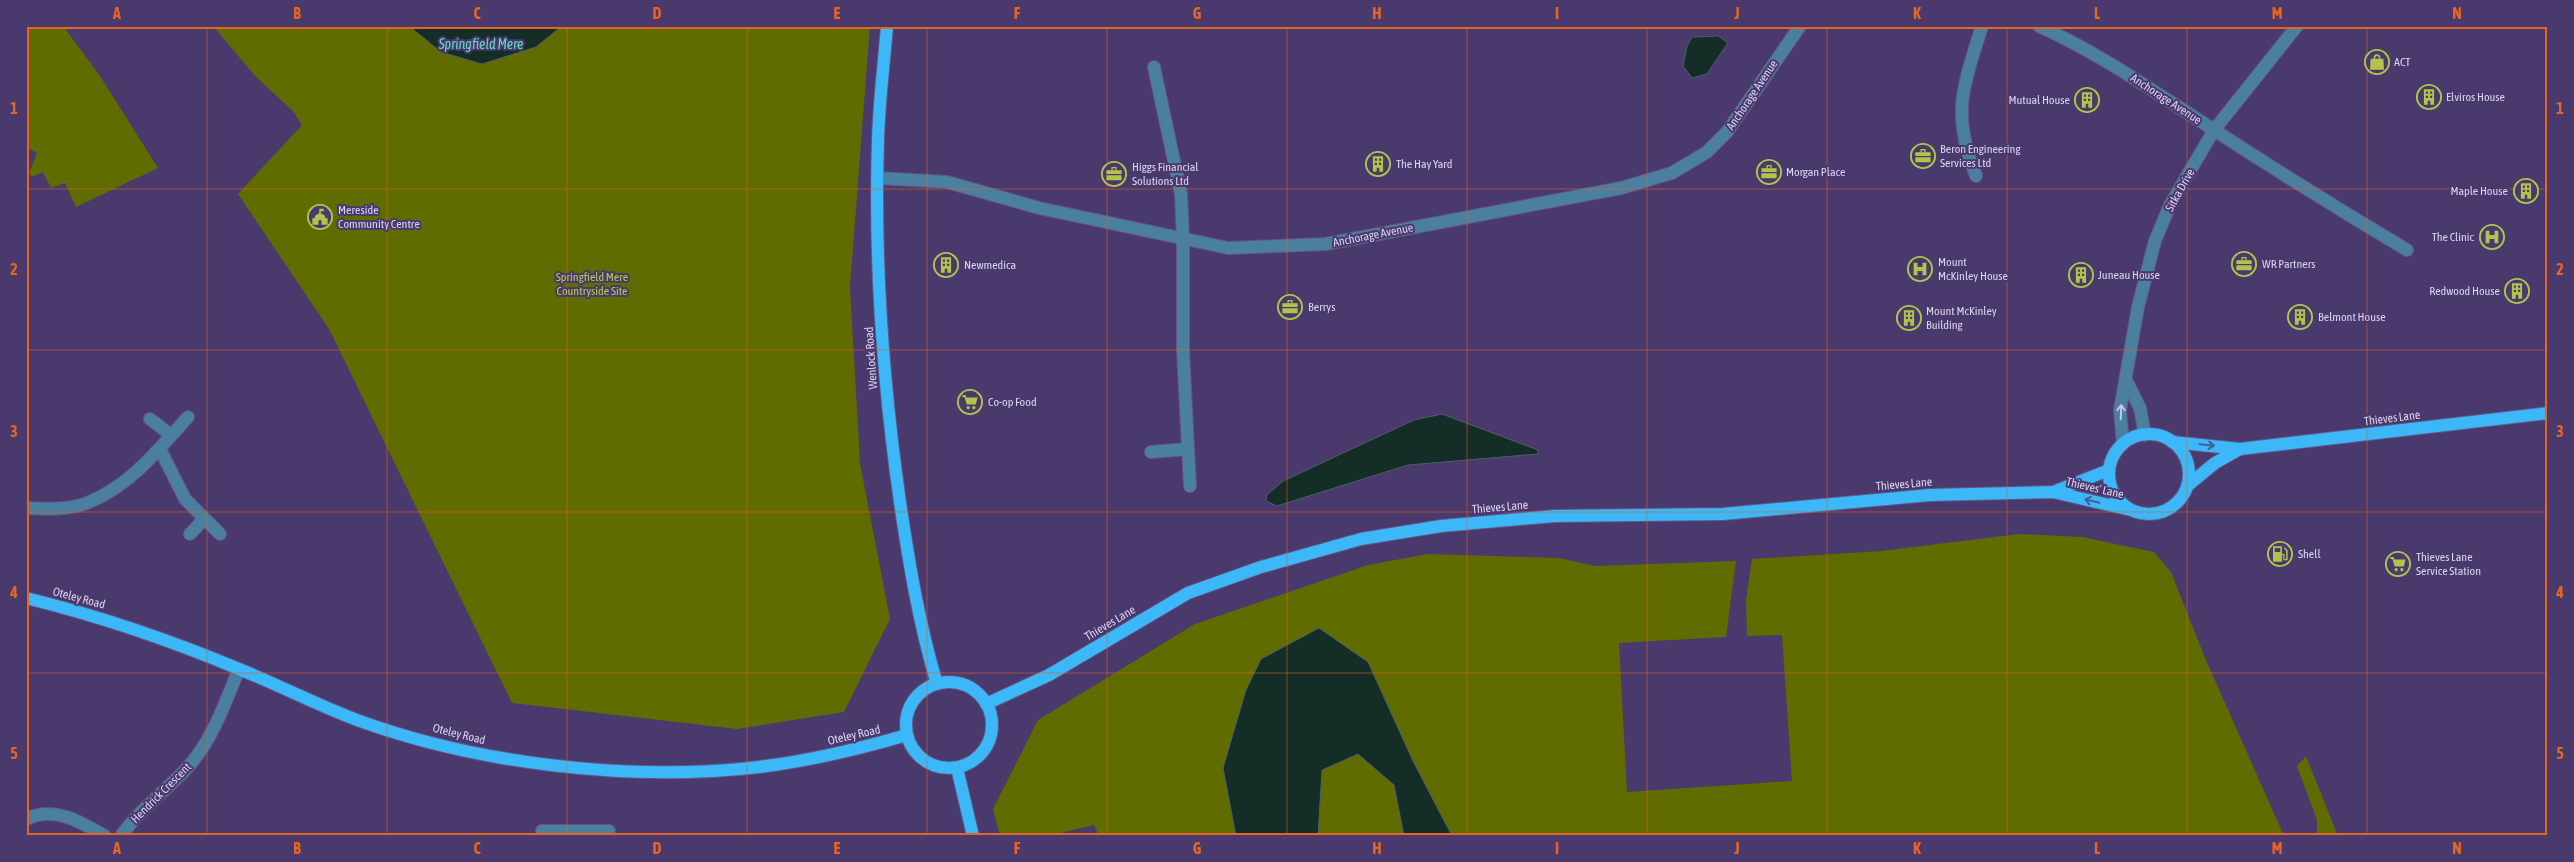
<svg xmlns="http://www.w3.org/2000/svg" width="2574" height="862" font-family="'Asap Condensed',sans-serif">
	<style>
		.green { fill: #606b00 }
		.water { fill: #142d27; stroke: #4f5f64 }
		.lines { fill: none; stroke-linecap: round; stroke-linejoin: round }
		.minor-casing { stroke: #635585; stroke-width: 14 }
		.major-casing { stroke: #635585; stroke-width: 14 }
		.minor { stroke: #4b7f9f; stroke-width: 12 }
		.major { stroke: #3cb7f7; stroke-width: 12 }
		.oneway { stroke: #c5c6e6 }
		.oneway2 { stroke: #455f96 }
		.grid { fill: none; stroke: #e76523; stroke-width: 1; stroke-opacity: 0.55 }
		.labels { text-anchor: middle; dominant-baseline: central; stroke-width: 4; stroke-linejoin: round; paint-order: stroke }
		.poi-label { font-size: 12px; fill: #dad3f2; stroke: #49396d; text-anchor: start }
		.street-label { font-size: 12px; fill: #dad3f2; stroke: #49396d }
		.park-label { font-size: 12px; fill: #bbcc48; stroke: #49396d }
		.water-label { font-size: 14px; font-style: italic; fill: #63ddc2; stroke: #49396d }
		.neatline { fill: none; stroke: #e76523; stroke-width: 2 }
		.grid-label { font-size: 16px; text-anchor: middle; font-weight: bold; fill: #e76523 }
	</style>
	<rect width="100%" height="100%" fill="#49396d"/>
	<g class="green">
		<path d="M26,26H63L98,73L158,168L76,207L65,183L51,188L43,172L32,177L29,173L37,153L29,149L26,152Z"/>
		<path d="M213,26H870L850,287L860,463L890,619L844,712L737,729L512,703L329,329L238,194L302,125L293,111L256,77Z"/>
		<path d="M2019,534L2082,537L2154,552L2171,572L2206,660L2284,836H1099L1094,825L1048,836H1000L993,809L1038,720L1195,624L1368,565L1428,554L1559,558L1595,566L1736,561L1726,637L1619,643L1627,792L1792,781L1782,635L1747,636L1746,600L1752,559L1881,551Z"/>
		<path d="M2306,756L2338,836H2317V820L2297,766Z"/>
	</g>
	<g class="water">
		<path d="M409,26H562L536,47L482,64L441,52Z"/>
		<path d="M1718,36L1728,43L1707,74L1692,78L1683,66L1687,46L1692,37Z"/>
		<path d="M1442,414L1538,450V454L1408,465L1277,506L1266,501L1267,495L1283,481L1414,420Z"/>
		<path d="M1319,628L1368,662L1413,761L1452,836H1404L1394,785L1358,754L1322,770L1318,836H1236L1223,768L1246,690L1261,659Z"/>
	</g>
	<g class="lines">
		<defs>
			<g id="minor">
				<path d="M2039,26C2099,53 2153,91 2208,126C2274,169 2340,210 2407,250"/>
				<path d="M1154,67L1181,194L1183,239V351L1190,486"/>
				<path d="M1976,176C1951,113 1963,88 1982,26"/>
				<path d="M878,178L947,182L1039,208L1228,248L1326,244L1621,188L1672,173L1707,152L1727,132L1800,26"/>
				<path d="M2127,382L2140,408L2145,435"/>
				<path d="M150,419L171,435"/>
				<path d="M2123,444L2120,410L2138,307L2155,241L2170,205L2214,130L2297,26"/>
				<path d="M160,449L185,499L220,534"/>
				<path d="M1151,452L1188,449"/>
				<path d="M26,508C45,509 69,510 87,503C130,486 158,450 188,417"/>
				<path d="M190,534L204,519"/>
				<path d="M26,819C56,806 79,821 105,836"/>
				<path d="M542,831H609"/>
				<path d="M121,836C140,809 166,791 188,767C213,739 225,703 239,669"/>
			</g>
			<g id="major">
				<path d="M887,26C884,64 879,102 878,140C874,260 883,383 900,502C909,563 919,624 937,684"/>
				<circle cx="2149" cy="474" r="40"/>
				<path d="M2172,442L2240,449L2548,413"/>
				<path d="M2187,486L2215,463L2240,449"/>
				<path d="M2053,492L2109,470"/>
				<path d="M26,598C99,616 170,640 239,669C279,685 317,705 357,720C477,764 631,782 759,767C809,761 859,749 907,735"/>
				<circle cx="949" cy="725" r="43"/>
				<path d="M986,704L1049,675L1188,593L1261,567L1361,539L1441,526L1555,516L1723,514L1930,495L2053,492L2131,510"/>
				<path d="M957,768L973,836"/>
			</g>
		</defs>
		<use href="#minor" class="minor-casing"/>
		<use href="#major" class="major-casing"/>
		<use href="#minor" class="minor"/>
		<use href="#major" class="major"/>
	</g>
	<defs><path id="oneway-shaft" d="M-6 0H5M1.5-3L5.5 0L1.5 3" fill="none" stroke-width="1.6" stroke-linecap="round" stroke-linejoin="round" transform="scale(1.25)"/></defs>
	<use class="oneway" href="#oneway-shaft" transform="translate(2121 412) rotate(-88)"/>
	<g class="oneway2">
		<use href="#oneway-shaft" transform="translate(2207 445) rotate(5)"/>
		<use href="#oneway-shaft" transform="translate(2092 501) rotate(-167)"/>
	</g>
	<path class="grid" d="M207,26V836M387,26V836M567,26V836M747,26V836M927,26V836M1107,26V836M1287,26V836M1467,26V836M1647,26V836M1827,26V836M2007,26V836M2187,26V836M2367,26V836M26,189H2548M26,350H2548M26,512H2548M26,673H2548"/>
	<defs>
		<symbol id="shop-ring" viewBox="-11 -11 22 22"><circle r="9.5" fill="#49396d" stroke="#b2c34c" stroke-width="1.5"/><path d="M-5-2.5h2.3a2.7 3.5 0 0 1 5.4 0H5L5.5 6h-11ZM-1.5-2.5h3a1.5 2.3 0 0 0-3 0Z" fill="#b2c34c"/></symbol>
		<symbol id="building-ring" viewBox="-11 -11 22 22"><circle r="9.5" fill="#49396d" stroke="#b2c34c" stroke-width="1.5"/><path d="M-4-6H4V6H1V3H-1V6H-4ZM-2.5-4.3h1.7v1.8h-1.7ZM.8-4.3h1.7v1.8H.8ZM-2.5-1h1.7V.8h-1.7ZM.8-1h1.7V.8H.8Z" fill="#b2c34c"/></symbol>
		<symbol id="office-ring" viewBox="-11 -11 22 22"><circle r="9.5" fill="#49396d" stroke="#b2c34c" stroke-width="1.5"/><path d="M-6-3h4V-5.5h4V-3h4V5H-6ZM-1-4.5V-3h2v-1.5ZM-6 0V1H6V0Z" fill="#b2c34c"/></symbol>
		<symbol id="civic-ring" viewBox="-11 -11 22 22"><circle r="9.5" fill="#49396d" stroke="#b2c34c" stroke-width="1.5"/><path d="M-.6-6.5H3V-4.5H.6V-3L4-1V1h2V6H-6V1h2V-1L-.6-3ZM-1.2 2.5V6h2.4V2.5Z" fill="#b2c34c"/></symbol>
		<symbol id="hospital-ring" viewBox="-11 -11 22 22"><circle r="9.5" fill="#49396d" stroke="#b2c34c" stroke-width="1.5"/><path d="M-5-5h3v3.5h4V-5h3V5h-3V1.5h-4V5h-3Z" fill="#b2c34c"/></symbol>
		<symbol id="supermarket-ring" viewBox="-11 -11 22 22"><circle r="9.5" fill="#49396d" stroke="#b2c34c" stroke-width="1.5"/><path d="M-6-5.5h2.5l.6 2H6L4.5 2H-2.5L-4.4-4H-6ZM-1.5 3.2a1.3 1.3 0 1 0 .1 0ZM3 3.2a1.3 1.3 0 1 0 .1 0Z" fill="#b2c34c"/></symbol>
		<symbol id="fuel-ring" viewBox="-11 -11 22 22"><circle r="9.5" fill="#49396d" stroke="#b2c34c" stroke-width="1.5"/><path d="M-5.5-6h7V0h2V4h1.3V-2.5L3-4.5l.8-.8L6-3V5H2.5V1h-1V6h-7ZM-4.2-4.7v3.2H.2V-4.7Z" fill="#b2c34c"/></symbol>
	</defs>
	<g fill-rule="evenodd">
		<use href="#shop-ring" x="2363" y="48" width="28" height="28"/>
		<use href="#building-ring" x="2415" y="83" width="28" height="28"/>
		<use href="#building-ring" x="2073" y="86" width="28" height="28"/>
		<use href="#office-ring" x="1909" y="142" width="28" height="28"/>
		<use href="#building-ring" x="1364" y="150" width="28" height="28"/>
		<use href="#office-ring" x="1755" y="158" width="28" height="28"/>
		<use href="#office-ring" x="1100" y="160" width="28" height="28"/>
		<use href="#building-ring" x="2512" y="177" width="28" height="28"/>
		<use href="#civic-ring" x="306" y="203" width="28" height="28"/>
		<use href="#hospital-ring" x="2478" y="223" width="28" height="28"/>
		<use href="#office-ring" x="2230" y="250" width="28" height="28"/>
		<use href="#building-ring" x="932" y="251" width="28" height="28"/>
		<use href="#hospital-ring" x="1906" y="255" width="28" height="28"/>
		<use href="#building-ring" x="2067" y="261" width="28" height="28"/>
		<use href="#building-ring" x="2503" y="277" width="28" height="28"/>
		<use href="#office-ring" x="1276" y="293" width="28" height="28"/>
		<use href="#building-ring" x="2286" y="303" width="28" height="28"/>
		<use href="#building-ring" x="1895" y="304" width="28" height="28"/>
		<use href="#supermarket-ring" x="956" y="388" width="28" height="28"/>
		<use href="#fuel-ring" x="2266" y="540" width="28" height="28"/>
		<use href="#supermarket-ring" x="2384" y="550" width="28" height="28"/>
	</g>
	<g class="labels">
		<g class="poi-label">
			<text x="2394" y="62">ACT</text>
			<text x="2446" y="97">Elviros House</text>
			<text x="2070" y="100" text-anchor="end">Mutual House</text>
			<text x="1940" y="149">Beron Engineering<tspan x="1940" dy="14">Services Ltd</tspan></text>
			<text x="1396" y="164">The Hay Yard</text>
			<text x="1132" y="167">Higgs Financial<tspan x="1132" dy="14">Solutions Ltd</tspan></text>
			<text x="1786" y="172">Morgan Place</text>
			<text x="2508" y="191" text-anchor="end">Maple House</text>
			<text x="338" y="210">Mereside<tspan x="338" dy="14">Community Centre</tspan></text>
			<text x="2474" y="237" text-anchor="end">The Clinic</text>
			<text x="1938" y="262">Mount<tspan x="1938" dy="14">McKinley House</tspan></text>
			<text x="2262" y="264">WR Partners</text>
			<text x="964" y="265">Newmedica</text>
			<text x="2098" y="275">Juneau House</text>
			<text x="2500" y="291" text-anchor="end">Redwood House</text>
			<text x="1308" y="307">Berrys</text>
			<text x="1926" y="311">Mount McKinley<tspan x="1926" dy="14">Building</tspan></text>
			<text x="2318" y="317">Belmont House</text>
			<text x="988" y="402">Co-op Food</text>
			<text x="2298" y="554">Shell</text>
			<text x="2416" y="557">Thieves Lane<tspan x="2416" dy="14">Service Station</tspan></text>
		</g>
		<g class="street-label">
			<text transform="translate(1752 95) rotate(-56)">Anchorage Avenue</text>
			<text transform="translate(2166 99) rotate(33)">Anchorage Avenue</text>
			<text transform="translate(2180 190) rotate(-61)">Sitka Drive</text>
			<text transform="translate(1373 235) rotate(-11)">Anchorage Avenue</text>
			<text transform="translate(871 358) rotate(-94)">Wenlock Road</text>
			<text transform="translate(2392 418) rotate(-7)">Thieves Lane</text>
			<text transform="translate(1904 484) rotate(-5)">Thieves Lane</text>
			<text transform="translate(2095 488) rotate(13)">Thieves' Lane</text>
			<text transform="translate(1500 507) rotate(-5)">Thieves Lane</text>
			<text transform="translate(79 598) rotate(15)">Oteley Road</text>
			<text transform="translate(1110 623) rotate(-31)">Thieves Lane</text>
			<text transform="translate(459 734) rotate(14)">Oteley Road</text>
			<text transform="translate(854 735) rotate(-13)">Oteley Road</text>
			<text transform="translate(161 793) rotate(-45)">Hendrick Crescent</text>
		</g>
		<g class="park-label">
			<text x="592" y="277">Springfield Mere<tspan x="592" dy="14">Countryside Site</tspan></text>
		</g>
		<g class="water-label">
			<text x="481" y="44">Springfield Mere</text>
		</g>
	</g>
	<rect width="2574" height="862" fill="none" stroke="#49396d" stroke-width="55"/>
	<rect x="28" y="28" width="2518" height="806" class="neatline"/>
	<g class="grid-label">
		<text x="117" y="19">A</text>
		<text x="297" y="19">B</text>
		<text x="477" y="19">C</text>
		<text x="657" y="19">D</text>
		<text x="837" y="19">E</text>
		<text x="1017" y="19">F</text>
		<text x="1197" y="19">G</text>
		<text x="1377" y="19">H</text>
		<text x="1557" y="19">I</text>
		<text x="1737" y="19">J</text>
		<text x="1917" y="19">K</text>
		<text x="2097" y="19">L</text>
		<text x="2277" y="19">M</text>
		<text x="2457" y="19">N</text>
		<text x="14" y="114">1</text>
		<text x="2560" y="114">1</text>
		<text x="14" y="275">2</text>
		<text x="2560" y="275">2</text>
		<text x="14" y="437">3</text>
		<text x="2560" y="437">3</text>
		<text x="14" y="598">4</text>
		<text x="2560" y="598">4</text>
		<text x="14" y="759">5</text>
		<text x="2560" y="759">5</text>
		<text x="117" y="854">A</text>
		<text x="297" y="854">B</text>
		<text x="477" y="854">C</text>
		<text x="657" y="854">D</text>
		<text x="837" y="854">E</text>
		<text x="1017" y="854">F</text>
		<text x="1197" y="854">G</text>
		<text x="1377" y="854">H</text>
		<text x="1557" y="854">I</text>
		<text x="1737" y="854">J</text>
		<text x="1917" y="854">K</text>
		<text x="2097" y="854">L</text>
		<text x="2277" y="854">M</text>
		<text x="2457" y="854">N</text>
	</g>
</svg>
